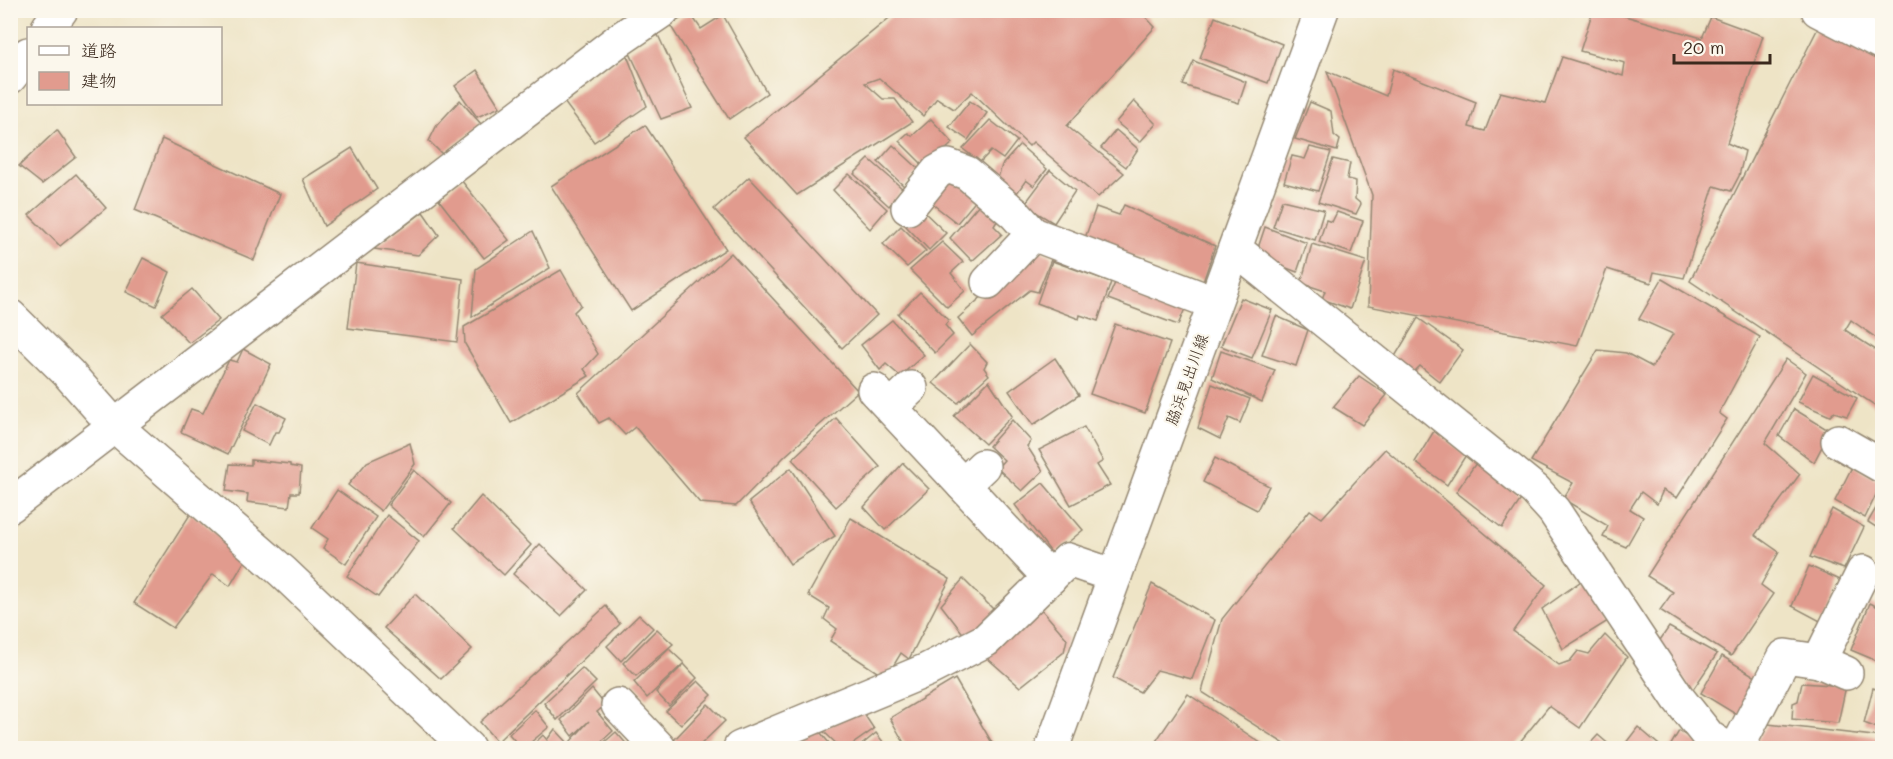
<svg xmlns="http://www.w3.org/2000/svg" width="1893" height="759" font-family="Mali,'Klee One',sans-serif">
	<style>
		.building { fill: #e19b8e }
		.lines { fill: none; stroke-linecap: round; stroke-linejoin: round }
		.minor-casing { stroke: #948772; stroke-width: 36 }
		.tertiary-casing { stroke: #948772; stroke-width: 36 }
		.minor { stroke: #fff; stroke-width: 33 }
		.tertiary { stroke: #fff; stroke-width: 33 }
		.labels { text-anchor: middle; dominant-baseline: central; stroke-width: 4.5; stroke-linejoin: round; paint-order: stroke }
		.street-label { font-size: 16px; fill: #3b2a1e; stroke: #fbf7ec }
	</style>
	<rect width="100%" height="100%" fill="#fbf7ec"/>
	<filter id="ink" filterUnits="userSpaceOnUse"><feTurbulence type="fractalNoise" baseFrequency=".0167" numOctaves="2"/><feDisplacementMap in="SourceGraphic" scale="12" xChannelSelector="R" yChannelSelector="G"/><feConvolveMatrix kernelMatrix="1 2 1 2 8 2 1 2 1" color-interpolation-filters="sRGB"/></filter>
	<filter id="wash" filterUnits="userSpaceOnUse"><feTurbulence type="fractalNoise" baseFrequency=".008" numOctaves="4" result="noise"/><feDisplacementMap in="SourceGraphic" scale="24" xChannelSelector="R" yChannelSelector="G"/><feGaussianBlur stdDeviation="1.35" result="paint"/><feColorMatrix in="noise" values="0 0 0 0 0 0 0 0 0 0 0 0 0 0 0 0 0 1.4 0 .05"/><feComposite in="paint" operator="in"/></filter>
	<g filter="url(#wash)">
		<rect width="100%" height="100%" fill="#eee4c6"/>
		<g id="blocks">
			<g class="building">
				<path d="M899,10H1139L1155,27L1067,126L1124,173L1098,197L1033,142L1029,146L972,92L954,109L937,98L923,116L879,78L865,83L883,99H895L912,122L797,195L744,137Z"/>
				<path d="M1593,10H1604L1702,38L1711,17L1763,36L1727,143L1745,151L1739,176L1731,191L1714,186L1684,278L1654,272L1651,283L1607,269L1577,346L1368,306L1372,195L1327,71L1386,96L1393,69L1476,102L1469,127L1485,131L1500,92L1545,103L1562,57L1623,76L1625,63L1580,51Z"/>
				<path d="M690,13L701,29L723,15L767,93L729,119L670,25Z"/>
				<path d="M1215,17L1282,44L1268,83L1200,58Z"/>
				<path d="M1820,24L1855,47L1882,61V342L1851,320L1845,330L1882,354V410L1690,281Z"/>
				<path d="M658,35L692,108L661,119L629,51Z"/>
				<path d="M626,53L647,106L594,142L564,102Z"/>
				<path d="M1194,61L1246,82L1239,103L1183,85Z"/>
				<path d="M477,70L500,107L477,117L455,86Z"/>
				<path d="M460,100L481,124L442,154L429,141L437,125Z"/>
				<path d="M970,101L987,113L968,140L949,127Z"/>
				<path d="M1134,101L1156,124L1140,142L1116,122Z"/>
				<path d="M1310,102L1331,111L1334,135L1340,140L1337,151L1295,139Z"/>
				<path d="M931,119L953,143L925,167L899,141L908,133L912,136Z"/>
				<path d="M990,120L1017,141L1003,159L991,151L980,162L963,149Z"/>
				<path d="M645,125L726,249L631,311L551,186Z"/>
				<path d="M57,130L76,157L42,184L19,166Z"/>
				<path d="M1116,130L1138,149L1126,167L1101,148Z"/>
				<path d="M162,139L280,194L254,260L135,210Z"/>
				<path d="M893,145L919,169L904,186L878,162Z"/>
				<path d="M1020,145L1047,169L1034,186L1026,180L1017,193L998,178L1002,165Z"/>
				<path d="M1310,147L1331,152L1318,191L1284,182L1292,156L1305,159Z"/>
				<path d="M352,148L377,189L324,226L303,179Z"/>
				<path d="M869,159L903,189L889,206L854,174Z"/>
				<path d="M1333,159L1350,163L1347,179L1356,181L1355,199L1361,204L1356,214L1318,202Z"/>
				<path d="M1050,170L1075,191L1054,223L1024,205Z"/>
				<path d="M76,174L106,208L60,246L29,215Z"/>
				<path d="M849,174L887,209L870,229L833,190Z"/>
				<path d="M948,175L979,197L957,223L926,199Z"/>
				<path d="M749,177L877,315L842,348L714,209Z"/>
				<path d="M461,180L509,240L484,258L439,200Z"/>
				<path d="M1282,200L1324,210L1315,240L1273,227Z"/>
				<path d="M980,203L999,218L994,226L1002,234L972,261L950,238Z"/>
				<path d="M1124,205L1215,246L1203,282L1084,241L1096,207L1119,215Z"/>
				<path d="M920,208L946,233L929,250L904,224Z"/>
				<path d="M423,212L439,235L418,255L374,249Z"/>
				<path d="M1337,212L1363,221L1351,253L1319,242L1326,220L1332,222Z"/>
				<path d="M901,226L926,251L907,267L883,244Z"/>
				<path d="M1265,227L1307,243L1297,272L1261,258L1259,245Z"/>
				<path d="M533,231L550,268L472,317L476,269Z"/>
				<path d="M942,242L963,262L951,273L965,291L947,307L910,270Z"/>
				<path d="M1312,244L1366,261L1350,309L1322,299L1325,291L1301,283Z"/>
				<path d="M1036,248L1052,257L1038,292L1030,290L972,336L958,318Z"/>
				<path d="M731,253L858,391L785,456L736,506L700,503L635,427L625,435L609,418L599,423L578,393Z"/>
				<path d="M143,258L170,272L156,306L126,292Z"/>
				<path d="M1052,261L1111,282L1098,321L1080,315L1079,319L1037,303Z"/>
				<path d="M356,263L463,279L457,342L348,328Z"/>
				<path d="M561,270L581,305L574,312L598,354L584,369L589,376L511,423L465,344L464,327Z"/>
				<path d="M1118,276L1187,304L1178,325L1108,299Z"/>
				<path d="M1662,279L1760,337L1719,413L1727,419L1677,498L1663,490L1657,504L1641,492L1630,509L1643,517L1626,547L1603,537L1608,526L1563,499L1573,483L1531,461L1598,350L1626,353L1652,367L1673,334L1639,319Z"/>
				<path d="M192,289L219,320L189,343L162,314Z"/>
				<path d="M920,292L949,320L945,325L953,335L935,353L898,314Z"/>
				<path d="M1241,298L1272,310L1252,358L1221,346Z"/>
				<path d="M1276,316L1308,330L1296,366L1262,355Z"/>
				<path d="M1418,318L1463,350L1440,382L1420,366L1414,372L1394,358Z"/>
				<path d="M892,320L924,355L900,376L886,364L880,370L861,345Z"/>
				<path d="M1115,324L1170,343L1145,413L1090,394Z"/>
				<path d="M970,344L987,362L984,368L989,375L958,403L933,383Z"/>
				<path d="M243,349L271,364L228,454L181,432L191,409L203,413L229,360L237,362Z"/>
				<path d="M1221,351L1275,370L1262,402L1212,378Z"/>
				<path d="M1055,358L1079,395L1033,425L1009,391Z"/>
				<path d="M1786,359L1806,373L1765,443L1800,474L1755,535L1779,552L1761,585L1773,594L1731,656L1660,610L1673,592L1647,576Z"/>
				<path d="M1813,374L1857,398L1847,416L1834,412L1830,416L1798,402Z"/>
				<path d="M1359,376L1387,395L1362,425L1333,407Z"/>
				<path d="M989,381L1012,416L985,444L954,416Z"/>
				<path d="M1212,384L1250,399L1240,423L1229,418L1220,439L1198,428Z"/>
				<path d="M257,403L286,418L279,432H275L269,445L242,431Z"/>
				<path d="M1794,409L1830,431L1814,462L1779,436Z"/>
				<path d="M836,418L880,467L836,507L792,459Z"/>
				<path d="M1012,420L1031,441L1027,446L1043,471L1022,491L997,468L1004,460L989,446Z"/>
				<path d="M1084,427L1103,461L1097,465L1110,485L1071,505L1039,450Z"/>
				<path d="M1434,431L1466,455L1447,485L1415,462Z"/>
				<path d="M410,443L415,464L381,511L348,485L367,462Z"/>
				<path d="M1385,449L1546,585L1513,631L1559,665L1570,661L1578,651L1589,654L1605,635L1627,657L1580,728L1549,706L1515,748H1291L1202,692L1222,619L1310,510L1322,518Z"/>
				<path d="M1215,458L1269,486L1257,510L1203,482Z"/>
				<path d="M251,460L290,464V466L301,468L299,493H291L289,507L247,502L248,494L226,491L230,464L251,465Z"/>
				<path d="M1478,460L1522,498L1502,528L1456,492Z"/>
				<path d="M903,463L929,489L885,530L864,507Z"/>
				<path d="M1853,465L1882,482L1865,518L1835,501Z"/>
				<path d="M791,468L835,536L790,564L749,502Z"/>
				<path d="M414,470L451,503L424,537L388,505Z"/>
				<path d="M1043,483L1083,530L1053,555L1015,505Z"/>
				<path d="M337,490L376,517L346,564L323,548L328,539L312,528Z"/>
				<path d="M481,496L531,545L504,575L454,528Z"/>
				<path d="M1882,498V531L1868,522Z"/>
				<path d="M1832,509L1864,527L1844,569L1810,557Z"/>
				<path d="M191,513L247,557L230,586L213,574L173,628L134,603Z"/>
				<path d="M387,515L419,541L378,597L347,576Z"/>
				<path d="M851,518L950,579L909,659L901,653L886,678L830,641L837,629L824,619L829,608L808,595Z"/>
				<path d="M540,544L587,590L561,616L513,574Z"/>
				<path d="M1882,558V581L1873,577Z"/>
				<path d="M1809,566L1840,580L1822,622L1792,606Z"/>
				<path d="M963,579L996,612L968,640L941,605Z"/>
				<path d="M1584,579L1608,621L1563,649L1542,609Z"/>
				<path d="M1152,584L1215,620L1192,679L1157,670L1140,692L1113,678Z"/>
				<path d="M415,594L472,649L441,679L384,628Z"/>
				<path d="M1036,603L1067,639L1064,652L1020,687L986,657Z"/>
				<path d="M1870,603L1882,609V663L1851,650Z"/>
				<path d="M606,606L620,624L497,742L480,722Z"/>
				<path d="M639,615L653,628L621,661L607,646Z"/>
				<path d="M1669,627L1717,654L1692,691L1658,643Z"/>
				<path d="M657,629L673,644L636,676L623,663Z"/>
				<path d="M669,649L684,663L647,698L634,682Z"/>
				<path d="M1722,656L1764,682L1742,718L1701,693Z"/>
				<path d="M684,664L697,678L669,706L656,692Z"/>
				<path d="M582,668L596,682L557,720L544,703Z"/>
				<path d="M955,679L995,748H907L890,718Z"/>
				<path d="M698,681L712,695L681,725L666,711Z"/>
				<path d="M1802,683L1846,686L1838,723L1792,719L1793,703L1798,701Z"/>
				<path d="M1873,688L1882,691V730L1864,723Z"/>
				<path d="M592,689L605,705L597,712L613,731L594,748H574L570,742L589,721L573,736L561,720Z"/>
				<path d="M1188,694L1268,748H1155L1152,747Z"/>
				<path d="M708,704L725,721L697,748H685L674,740Z"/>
				<path d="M860,708L874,729L847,748H841L822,730Z"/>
				<path d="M535,710L549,727L524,748H521L509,734Z"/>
				<path d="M1768,724L1882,737V748H1803L1792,746L1791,748H1756L1753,747Z"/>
				<path d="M1638,727L1659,745L1657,748H1622Z"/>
				<path d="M817,728L833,748H806L800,741Z"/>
				<path d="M555,729L568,743L562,748H530L543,735L547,740Z"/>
				<path d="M1679,731L1706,748H1669Z"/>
				<path d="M616,732L630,748H598Z"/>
				<path d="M876,733L888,748H858Z"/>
				<path d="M1598,735L1613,748H1590L1587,747Z"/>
			</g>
		</g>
	</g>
	<g filter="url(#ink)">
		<use href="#blocks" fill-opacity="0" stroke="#948772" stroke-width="1.5"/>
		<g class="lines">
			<defs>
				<g id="minor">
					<path d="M1818,10L1882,43"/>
					<path d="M48,28L61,10"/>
					<path d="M10,77L28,54"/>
					<path d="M908,208L937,172L948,166L967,173L1015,214L1033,234L1214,303"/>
					<path d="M1235,249L1535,490L1554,511L1678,698L1709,737L1726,748"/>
					<path d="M988,282L1033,234"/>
					<path d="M10,316L68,373L114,425L283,572L468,748"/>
					<path d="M874,390L1050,578"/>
					<path d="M891,407L911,388"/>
					<path d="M1838,441L1882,466"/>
					<path d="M963,485L983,466"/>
					<path d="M10,506L616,42L663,10"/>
					<path d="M1819,661L1846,673"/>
					<path d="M618,705L659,748"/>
					<path d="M740,748L927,670L986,640L1068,560L1115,576"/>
					<path d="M1737,748L1785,656L1819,661L1863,572"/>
				</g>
				<path id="tertiary" d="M1052,748L1322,10"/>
			</defs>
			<use href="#minor" class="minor-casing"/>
			<use href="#tertiary" class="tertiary-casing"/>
			<use href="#minor" class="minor"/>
			<use href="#tertiary" class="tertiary"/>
		</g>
	</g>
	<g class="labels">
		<g class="street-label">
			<text transform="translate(1186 379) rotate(-70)">脇浜見出川線</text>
		</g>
	</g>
	<rect width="1893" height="759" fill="none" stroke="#fbf7ec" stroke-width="36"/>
	<rect x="27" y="27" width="195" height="78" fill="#fbf7ec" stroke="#aea59a" stroke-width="1.5"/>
	<rect x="39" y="46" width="30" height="9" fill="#ffffff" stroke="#aea59a" stroke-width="1.5"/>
	<text x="81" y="57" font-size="18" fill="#3b2a1e">道路</text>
	<rect x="39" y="72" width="30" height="18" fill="#e19b8e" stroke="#aea59a" stroke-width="1.5"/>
	<text x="81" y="87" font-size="18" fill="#3b2a1e">建物</text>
	<path d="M1674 54v9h96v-9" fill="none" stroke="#3b2a1e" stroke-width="3"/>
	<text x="1683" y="54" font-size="18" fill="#3b2a1e" stroke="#fbf7ec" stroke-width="4.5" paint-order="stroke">20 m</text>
</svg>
